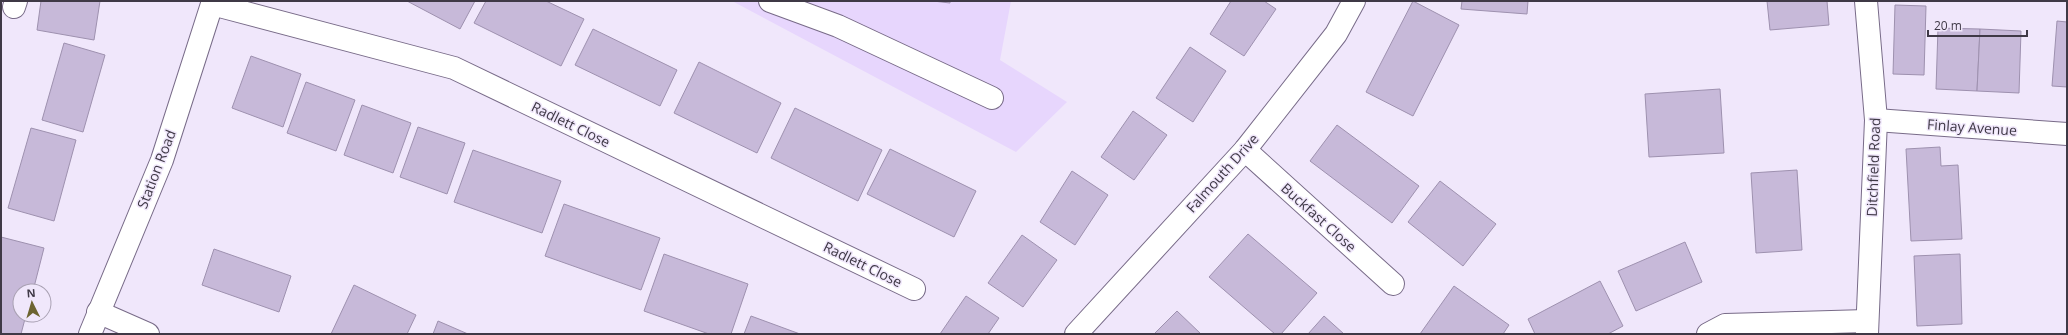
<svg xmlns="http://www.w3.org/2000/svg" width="2068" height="335" font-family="'Open Sans',sans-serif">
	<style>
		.built { fill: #e7d6fd }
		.building { fill: #c7b9d9; stroke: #9e91af }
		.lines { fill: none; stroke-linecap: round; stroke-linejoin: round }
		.minor-casing { stroke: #786b88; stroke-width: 24 }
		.minor { stroke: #fff; stroke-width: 22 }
		.labels { text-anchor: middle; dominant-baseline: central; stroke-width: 3; stroke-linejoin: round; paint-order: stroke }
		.street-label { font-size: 14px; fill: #3f3946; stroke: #f0e7fb }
	</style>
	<rect width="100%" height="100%" fill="#f0e7fb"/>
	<path class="built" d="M732,1H1011L1000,60L1067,102L1016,152Z"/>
	<g class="building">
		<path d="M41,1H100L94,40L37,30Z"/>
		<path d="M407,1H475L460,29Z"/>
		<path d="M486,1H546L584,19L561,66L474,23Z"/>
		<path d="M933,1H950V3Z"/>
		<path d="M1231,1H1264L1276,9L1244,56L1210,34Z"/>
		<path d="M1413,1L1459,25L1413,116L1366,92Z"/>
		<path d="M1462,1H1528L1527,14L1461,9Z"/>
		<path d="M1767,1H1827L1829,25L1770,30Z"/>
		<path d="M1895,5L1926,6L1924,75L1893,74Z"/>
		<path d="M2057,21L2067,22V87L2052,86Z"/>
		<path d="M1938,28L1980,29L1977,91L1936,89Z"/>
		<path d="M593,29L677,70L660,106L575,65Z"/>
		<path d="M1980,29L2021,31L2019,93L1977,91Z"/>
		<path d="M64,43L105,55L83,132L42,120Z"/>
		<path d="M1190,47L1226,71L1193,122L1156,98Z"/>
		<path d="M251,56L301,74L283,127L232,108Z"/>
		<path d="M699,62L781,103L757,153L674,113Z"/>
		<path d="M306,82L355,100L336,151L287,133Z"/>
		<path d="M1720,89L1724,153L1649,157L1645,94Z"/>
		<path d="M362,105L411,123L393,173L344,155Z"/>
		<path d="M795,108L882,150L858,201L771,158Z"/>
		<path d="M1133,111L1167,135L1134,180L1101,157Z"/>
		<path d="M1337,125L1419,186L1392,223L1310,161Z"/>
		<path d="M418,127L465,143L447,194L400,177Z"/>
		<path d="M31,128L76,140L54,221L8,208Z"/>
		<path d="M1940,147L1941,166L1958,165L1962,239L1911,241L1906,149Z"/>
		<path d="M890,149L976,191L954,237L867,194Z"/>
		<path d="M473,150L561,181L542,233L454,202Z"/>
		<path d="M1797,170L1802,250L1756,253L1751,173Z"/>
		<path d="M1072,171L1108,195L1075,245L1040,222Z"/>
		<path d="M1440,181L1496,224L1463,266L1408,222Z"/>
		<path d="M564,204L660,238L641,290L545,256Z"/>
		<path d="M1248,234L1317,293L1281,334H1275L1209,277Z"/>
		<path d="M1022,235L1057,260L1023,307L988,283Z"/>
		<path d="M1,237L44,248L33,291H20V315H26L21,334H1Z"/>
		<path d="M1685,242L1702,282L1636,311L1618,271Z"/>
		<path d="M214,249L291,276L279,312L202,285Z"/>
		<path d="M664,254L748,284L731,334H709L644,311Z"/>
		<path d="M1960,254L1962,324L1917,326L1914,256Z"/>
		<path d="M1600,281L1623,326L1608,334H1535L1528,319Z"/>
		<path d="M354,285L416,315L407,334H331Z"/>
		<path d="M1454,286L1509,325L1503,334H1420Z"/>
		<path d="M966,296L999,318L988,334H940Z"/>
		<path d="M1177,311L1201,334H1154Z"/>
		<path d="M751,316L800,334H744Z"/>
		<path d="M1324,316L1344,334H1308Z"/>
		<path d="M438,321L468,334H433Z"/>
	</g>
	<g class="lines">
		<defs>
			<g id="minor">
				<path d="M770,1L838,26L992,98"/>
				<path d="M1866,1L1876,120L1867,334"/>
				<path d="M212,4L454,68L914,289"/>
				<path d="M14,7L16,1"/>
				<path d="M1876,120L2067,134"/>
				<path d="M1245,150L1393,284"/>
				<path d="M98,312L148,334"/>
				<path d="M90,334L162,160L213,1"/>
				<path d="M1076,334L1245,150L1336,34L1354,1"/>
				<path d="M1708,334L1725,325L1867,321"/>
			</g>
		</defs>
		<use href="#minor" class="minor-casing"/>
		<use href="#minor" class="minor"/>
	</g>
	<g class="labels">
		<g class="street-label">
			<text transform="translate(571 124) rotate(26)">Radlett Close</text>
			<text transform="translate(1972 127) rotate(4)">Finlay Avenue</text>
			<text transform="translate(1873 167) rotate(-88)">Ditchfield Road</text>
			<text transform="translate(156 169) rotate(-69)">Station Road</text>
			<text transform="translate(1222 173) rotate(-48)">Falmouth Drive</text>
			<text transform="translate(1319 217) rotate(42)">Buckfast Close</text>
			<text transform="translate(863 264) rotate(26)">Radlett Close</text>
		</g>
	</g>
	<rect width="2068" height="335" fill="none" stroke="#3f3946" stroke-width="4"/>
	<g transform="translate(32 303) rotate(355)"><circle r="19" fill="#f0e7fb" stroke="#a9a1b3"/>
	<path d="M0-3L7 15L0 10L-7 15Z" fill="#6d6431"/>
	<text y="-6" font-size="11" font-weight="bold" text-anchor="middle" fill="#3f3946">N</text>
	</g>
	<path d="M1928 30v6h99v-6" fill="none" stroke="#3f3946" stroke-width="2"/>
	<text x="1934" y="30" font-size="12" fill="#3f3946" stroke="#f0e7fb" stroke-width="3" paint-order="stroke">20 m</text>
</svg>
